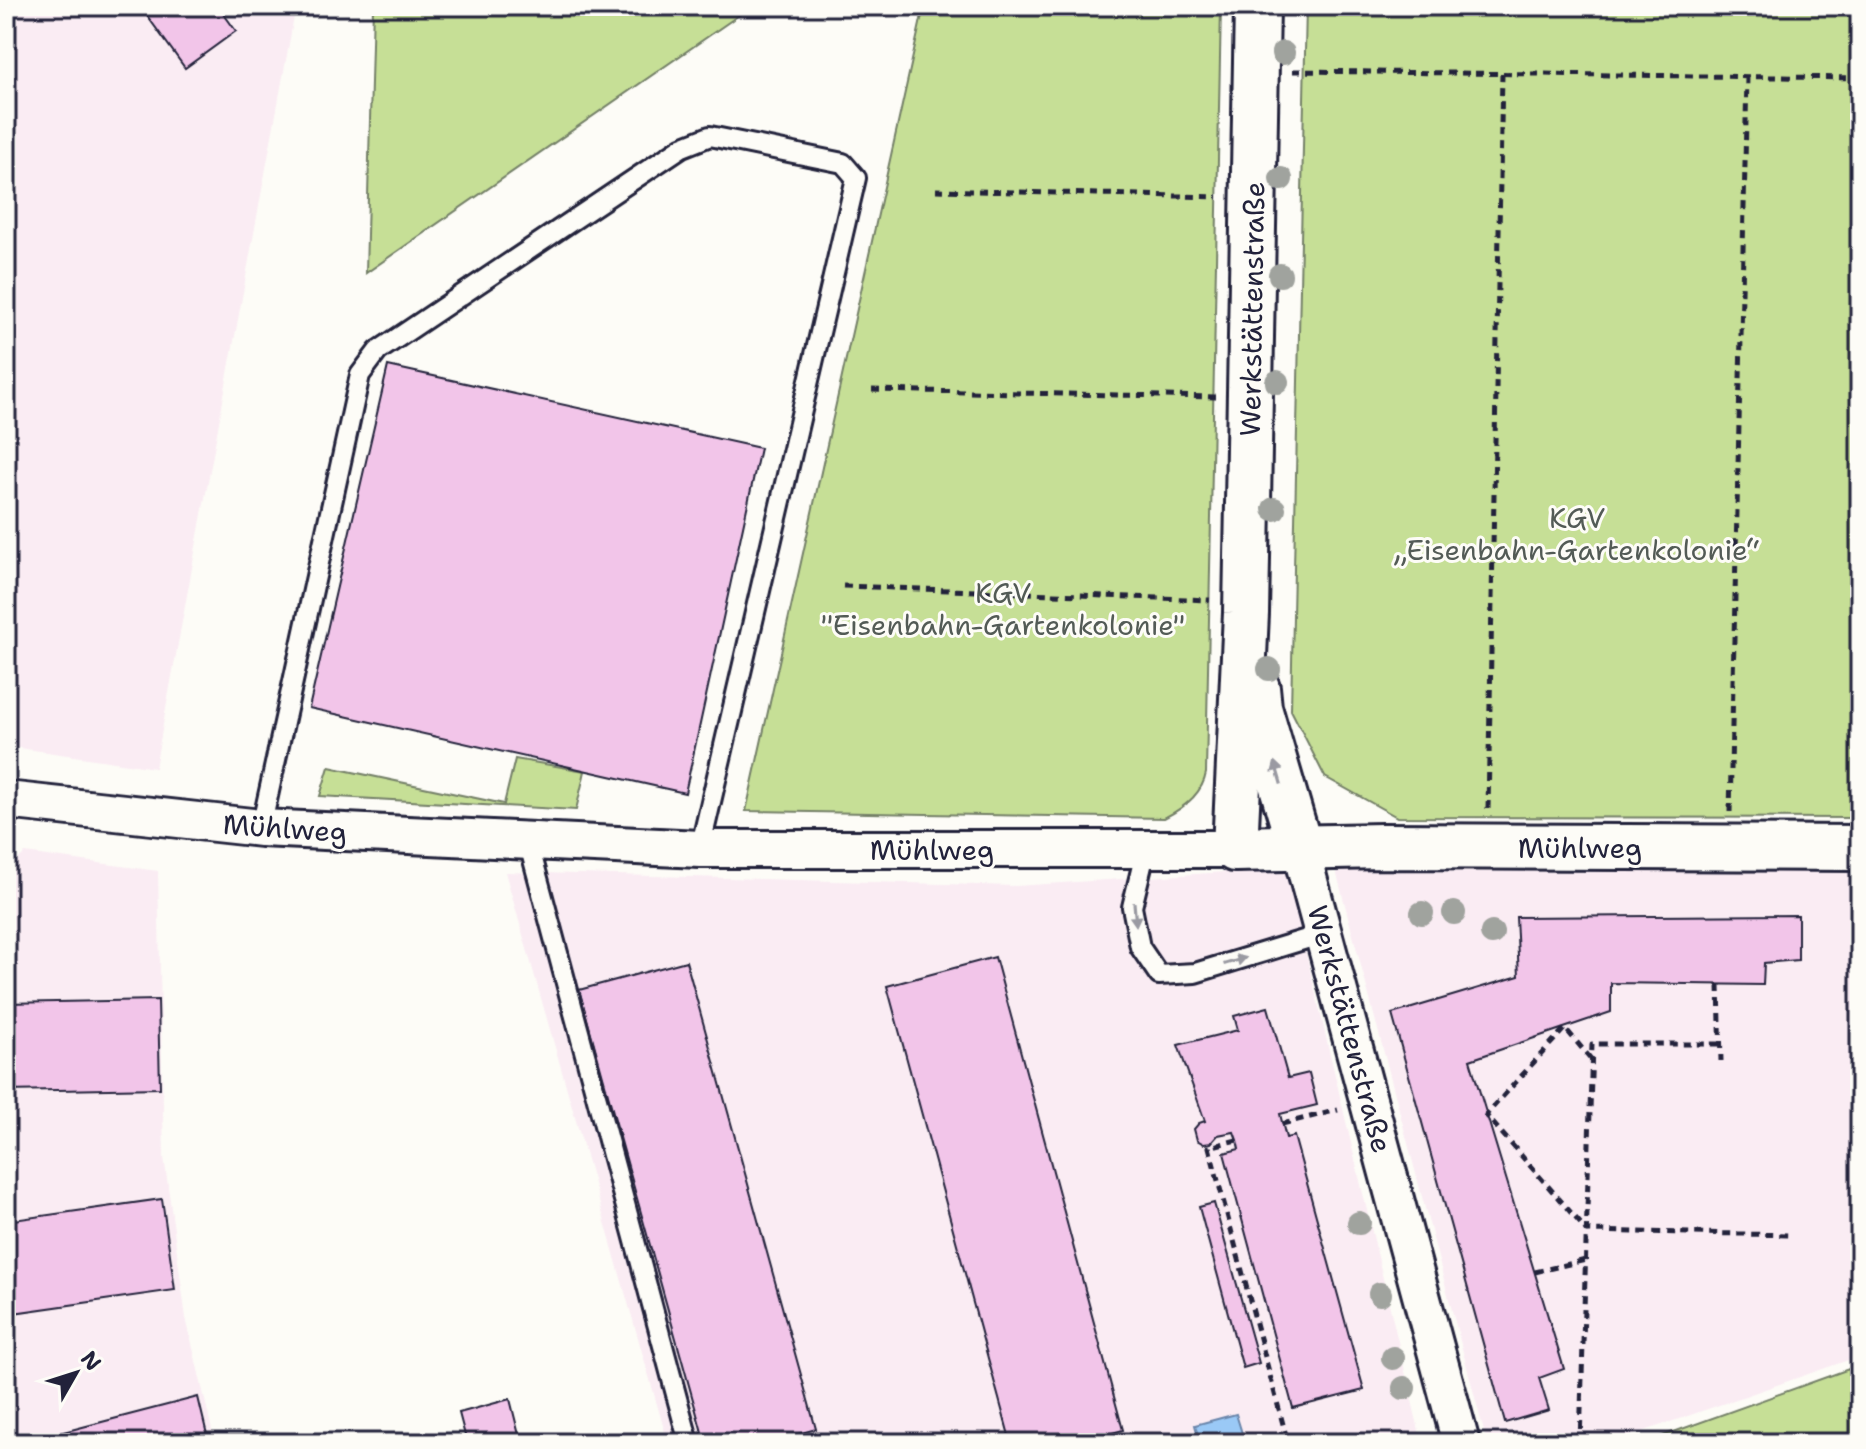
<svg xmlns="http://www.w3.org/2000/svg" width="1866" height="1449" font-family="'Shantell Sans',sans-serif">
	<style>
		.built { fill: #faecf3 }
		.green { fill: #c6df96; stroke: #748068; stroke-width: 2 }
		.water { fill: #9ac9f6; stroke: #6a86ab; stroke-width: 2 }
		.building { fill: #f2c5e9; stroke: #22223b; stroke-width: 2 }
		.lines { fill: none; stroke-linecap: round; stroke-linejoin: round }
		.lane-casing { stroke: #22223b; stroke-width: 24 }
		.street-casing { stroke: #22223b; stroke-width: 42 }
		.secondary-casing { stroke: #22223b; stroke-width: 50 }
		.path { stroke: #22223b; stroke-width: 5; stroke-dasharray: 8 6; stroke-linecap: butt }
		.lane { stroke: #fdfcf7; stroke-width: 18 }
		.street { stroke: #fdfcf7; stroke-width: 36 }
		.secondary { stroke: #fdfcf7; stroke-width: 44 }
		.tree { fill: #a0a39e }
		.oneway { fill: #9a9aa2 }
		.labels { text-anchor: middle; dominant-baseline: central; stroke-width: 6; stroke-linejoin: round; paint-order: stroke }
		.street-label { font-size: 28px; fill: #22223b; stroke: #fdfcf7 }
		.park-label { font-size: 28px; fill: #535b56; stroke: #fdfcf7 }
	</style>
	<rect width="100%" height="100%" fill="#fdfcf7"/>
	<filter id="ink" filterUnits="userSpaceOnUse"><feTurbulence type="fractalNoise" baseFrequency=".0125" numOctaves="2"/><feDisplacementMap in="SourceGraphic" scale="16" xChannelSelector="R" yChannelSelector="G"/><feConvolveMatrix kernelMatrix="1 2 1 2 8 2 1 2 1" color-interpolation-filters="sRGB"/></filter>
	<g filter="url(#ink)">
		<g class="built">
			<path d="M6,6H296L155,768L6,746Z"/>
			<path d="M25,853L158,871L164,1157L186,1318L215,1443H6V871Z"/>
			<path d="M1286,868L1422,1443H668L505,872L1016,886Z"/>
			<path d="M1336,871L1860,872V1356L1610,1443H1487Z"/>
		</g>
		<g class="green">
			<path d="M373,6H752L366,273Z"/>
			<path d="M924,6H1221L1206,773C1202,795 1182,809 1164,818L746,811Z"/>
			<path d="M1306,6H1860V818L1397,817L1325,777L1291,710Z"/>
			<path d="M515,759L585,771L576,810L320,796L329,767L504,804Z"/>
			<path d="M1860,1365V1443H1643Z"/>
		</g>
		<path class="water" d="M1236,1414L1245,1443H1200L1195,1425Z"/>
		<g class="building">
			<path d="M140,6H218L236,31L185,68Z"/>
			<path d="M388,366L760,448L685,793L309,708Z"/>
			<path d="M1798,915V960L1764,963L1763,985L1611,983V1012L1470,1060L1564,1369L1539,1378L1549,1410L1505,1423L1392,1014L1519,976L1516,917Z"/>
			<path d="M995,957L1123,1430L1076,1443H1011L887,986Z"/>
			<path d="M686,961L816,1429L766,1443H705L579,990Z"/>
			<path d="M158,1000L160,1088L6,1091V1003Z"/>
			<path d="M1268,1007L1288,1078L1309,1073L1317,1105L1280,1114L1286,1138L1294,1136L1364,1390L1293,1408L1224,1153L1239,1149L1237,1140L1234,1132L1218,1135L1211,1143L1204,1144L1197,1140L1194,1129L1199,1123L1205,1121L1178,1045L1238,1030L1234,1016Z"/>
			<path d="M162,1199L175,1290L6,1314V1221Z"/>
			<path d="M1214,1203L1259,1363L1243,1368L1199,1207Z"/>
			<path d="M198,1397L209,1443H21Z"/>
			<path d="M510,1399L521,1443H467L459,1413Z"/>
		</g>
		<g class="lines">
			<defs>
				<g id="lane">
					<path d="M261,828L360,375L378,351L682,147L710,136L843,163L856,178L700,849"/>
					<path d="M528,841L689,1443"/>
					<path d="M1146,849L1132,907L1140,947L1159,975L1195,973L1323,934"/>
				</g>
				<g id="street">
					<path d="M6,800L261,828L700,849H1235"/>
					<path d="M1300,848L1461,1443"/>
				</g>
				<g id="secondary">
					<path d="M1257,6L1246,613L1235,849L1382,846L1860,848"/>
					<path d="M1257,688L1259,708L1300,848"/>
				</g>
			</defs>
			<use href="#lane" class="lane-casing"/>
			<use href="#street" class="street-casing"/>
			<use href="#secondary" class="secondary-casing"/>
			<g class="path">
				<path d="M1293,71L1860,78"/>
				<path d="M936,190L1218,197"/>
				<path d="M872,390L1215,397"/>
				<path d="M843,586L1210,600"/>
				<path d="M1488,809L1502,74"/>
				<path d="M1730,812L1747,77"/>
				<path d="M1719,985L1721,1061"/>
				<path d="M1591,1059L1565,1028L1486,1115L1587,1231L1793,1235"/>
				<path d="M1282,1124L1338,1110"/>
				<path d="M1237,1140L1209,1147L1288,1443"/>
				<path d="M1535,1272L1586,1260"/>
				<path d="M1580,1443L1592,1044H1720"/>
			</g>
			<use href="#lane" class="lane"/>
			<use href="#street" class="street"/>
			<use href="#secondary" class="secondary"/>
		</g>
		<g class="tree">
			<circle cx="1283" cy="53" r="12"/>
			<circle cx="1281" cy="179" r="12"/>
			<circle cx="1280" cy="275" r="12"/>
			<circle cx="1277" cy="382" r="12"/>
			<circle cx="1274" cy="509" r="12"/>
			<circle cx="1269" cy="669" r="12"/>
			<circle cx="1422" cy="913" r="12"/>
			<circle cx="1454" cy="913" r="12"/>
			<circle cx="1492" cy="933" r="12"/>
			<circle cx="1359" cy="1223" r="12"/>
			<circle cx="1380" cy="1294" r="12"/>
			<circle cx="1393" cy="1358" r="12"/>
			<circle cx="1404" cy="1388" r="12"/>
		</g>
		<defs><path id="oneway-solid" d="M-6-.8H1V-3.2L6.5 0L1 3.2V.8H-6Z" transform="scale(2)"/></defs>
		<g class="oneway">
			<use href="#oneway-solid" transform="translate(1278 773) rotate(-106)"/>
			<use href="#oneway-solid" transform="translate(1135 914) rotate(85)"/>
			<use href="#oneway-solid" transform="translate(1235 961) rotate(-17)"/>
		</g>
	</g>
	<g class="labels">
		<g class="street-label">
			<text transform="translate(1252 309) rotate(-89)">Werkstättenstraße</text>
			<text transform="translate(285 828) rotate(4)">Mühlweg</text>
			<text x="1580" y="848">Mühlweg</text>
			<text x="932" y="850">Mühlweg</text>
			<text transform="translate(1350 1029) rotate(75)">Werkstättenstraße</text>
		</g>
		<g class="park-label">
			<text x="1577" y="518">KGV<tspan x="1577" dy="32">„Eisenbahn-Gartenkolonie“</tspan></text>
			<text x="1003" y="593">KGV<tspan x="1003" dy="32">"Eisenbahn-Gartenkolonie"</tspan></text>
		</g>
	</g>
	<rect width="1866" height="1449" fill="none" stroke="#fdfcf7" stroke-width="32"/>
	<rect x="16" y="16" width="1834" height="1417" fill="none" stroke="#22223b" stroke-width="3" filter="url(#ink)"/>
	<g transform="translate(76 1373) rotate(51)" stroke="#fdfcf7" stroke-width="6" paint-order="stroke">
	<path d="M0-6L14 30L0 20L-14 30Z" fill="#22223b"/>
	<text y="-12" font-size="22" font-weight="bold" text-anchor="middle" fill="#22223b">N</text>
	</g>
</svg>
